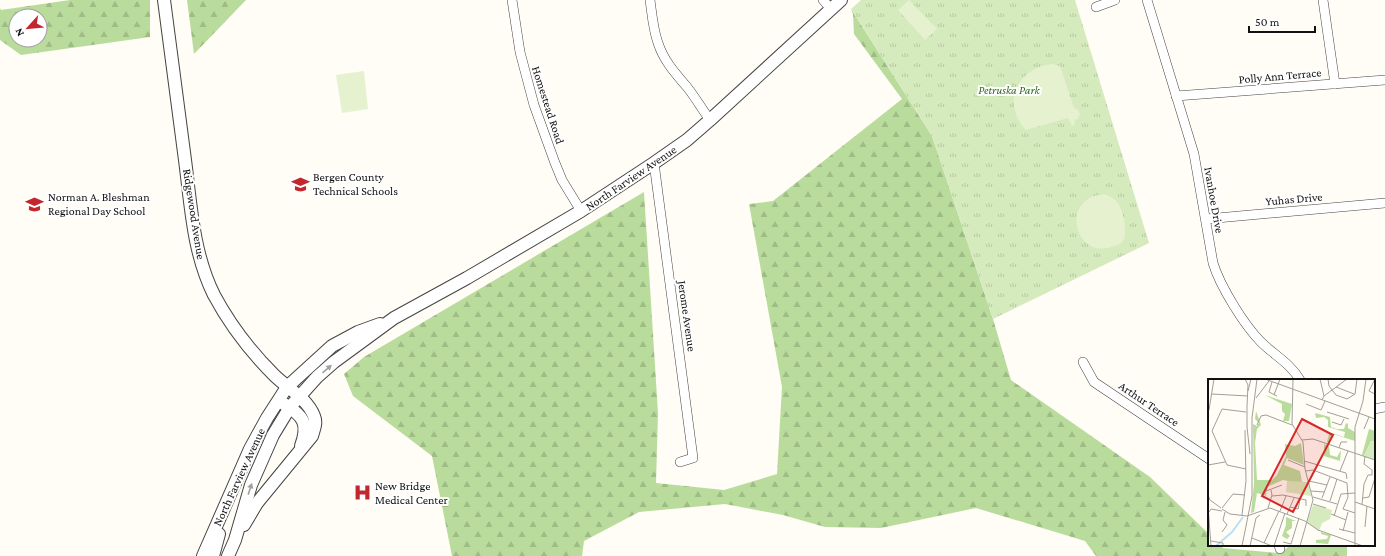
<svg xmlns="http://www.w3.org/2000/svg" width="1385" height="556" font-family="'Crimson Pro',serif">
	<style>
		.forest { fill: url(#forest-firs); fill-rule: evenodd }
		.park { fill: url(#park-tufts) }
		.pitch { fill: #e6f2cf }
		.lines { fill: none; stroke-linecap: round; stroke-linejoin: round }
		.minor-casing { stroke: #444; stroke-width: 10 }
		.tertiary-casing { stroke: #444; stroke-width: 14 }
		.minor { stroke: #fff; stroke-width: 9 }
		.tertiary { stroke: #fff; stroke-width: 12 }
		.oneway { fill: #a0a0a0 }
		.labels { text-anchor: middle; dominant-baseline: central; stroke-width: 4; stroke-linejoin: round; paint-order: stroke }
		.street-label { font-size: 12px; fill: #111; stroke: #fff }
		.park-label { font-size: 12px; font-style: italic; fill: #2f6b1f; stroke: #fff }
		.poi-label { font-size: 12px; fill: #111; stroke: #fff; text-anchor: start }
		.inset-river { fill: none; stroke: #b9e0f7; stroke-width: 2 }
		.inset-road { fill: none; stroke: #a09f9a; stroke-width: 1 }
		.view { fill: #d62828; fill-opacity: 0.15; stroke: #d62828; stroke-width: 2 }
		.inset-edge { fill: none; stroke: #111; stroke-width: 2 }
	</style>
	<defs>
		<pattern id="forest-firs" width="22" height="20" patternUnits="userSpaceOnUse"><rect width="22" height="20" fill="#b9dc9c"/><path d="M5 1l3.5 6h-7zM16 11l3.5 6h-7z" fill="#9ebc85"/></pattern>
		<pattern id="park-tufts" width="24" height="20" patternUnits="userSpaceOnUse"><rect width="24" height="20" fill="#d5ebbd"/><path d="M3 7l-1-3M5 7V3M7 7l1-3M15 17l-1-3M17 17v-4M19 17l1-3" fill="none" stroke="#b6c8a1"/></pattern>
	</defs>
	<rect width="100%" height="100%" fill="#fffdf5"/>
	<g class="forest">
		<path d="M70,0H150V37L21,55L0,40V8L1,10ZM16,16H40V40H16Z"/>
		<path d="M187,0H246L194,54Z"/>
		<path d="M851,9L932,136L993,319L1011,380L1150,477L1209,534V545H1220L1223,548L1278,553L1292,545H1347V556H1096L1085,541L976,508L881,528L825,527L783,515L725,504L639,512L584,541L582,556H452L432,456L353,396L344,374L364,357L644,192L658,413L656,483L724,490L777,474L782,387L749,204L773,201L902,99L854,34L853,14Z"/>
	</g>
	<path class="park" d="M861,0H1075L1149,243L993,319L932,136L851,9Z"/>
	<g class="pitch">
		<path d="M909,0L937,29L925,40L898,10Z"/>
		<path d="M1052,64L1060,66L1074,108L1077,109L1080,114L1077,120L1074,119L1075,124L1072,126L1068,118L1026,130C1001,103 1017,68 1052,64Z"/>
		<path d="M364,71L368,109L342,113L336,75Z"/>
		<path d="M1104,194C1109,196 1114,198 1117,202C1123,209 1129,235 1122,242C1119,245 1115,246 1111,247C1076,259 1058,199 1104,194Z"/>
	</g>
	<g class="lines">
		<defs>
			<g id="minor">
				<path d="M512,0L520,52L534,105L555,163L562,180L581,211"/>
				<path d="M650,0C652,14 653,29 658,43C664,61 675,73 687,87C695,97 702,109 710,120"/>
				<path d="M823,0L831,9"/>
				<path d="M1147,0L1194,154L1213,263C1220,286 1244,325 1261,342C1274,355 1290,363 1300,380"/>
				<path d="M1323,0L1335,84"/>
				<path d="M1096,7L1115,0"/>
				<path d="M1176,96L1385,80"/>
				<path d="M654,163L693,458L680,462"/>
				<path d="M1206,219L1385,203"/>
				<path d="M1083,362L1094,382L1209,459"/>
				<path d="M1374,409L1385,407"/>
				<path d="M1279,545L1280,549"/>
			</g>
			<g id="tertiary">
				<path d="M164,0C171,53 178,106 185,160C191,206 193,253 214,295C230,325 250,351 274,375C287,388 307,398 314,416C317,423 314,429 312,436L257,503L244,525"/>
				<path d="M284,404C304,416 309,424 301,446"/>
				<path d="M203,556L250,449L267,418L287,387L332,346L358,332L380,324"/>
				<path d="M213,556L219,534"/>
				<path d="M228,556L235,540L251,485L273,435L290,407L317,377L334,362L394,318L467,278L581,211L654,163L687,140L710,120L841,0"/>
			</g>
		</defs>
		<use href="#minor" class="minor-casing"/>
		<use href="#tertiary" class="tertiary-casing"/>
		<use href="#minor" class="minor"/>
		<use href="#tertiary" class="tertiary"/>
	</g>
	<defs><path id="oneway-solid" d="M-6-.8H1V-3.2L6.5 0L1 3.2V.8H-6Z"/></defs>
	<g class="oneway">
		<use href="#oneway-solid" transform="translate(327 369) rotate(-41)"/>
		<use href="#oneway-solid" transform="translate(250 489) rotate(-72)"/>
	</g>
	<defs>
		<symbol id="school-bare" viewBox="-9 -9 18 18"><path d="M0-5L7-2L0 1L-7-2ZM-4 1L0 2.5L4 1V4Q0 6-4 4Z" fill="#c4262e" stroke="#fff" stroke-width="2.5" paint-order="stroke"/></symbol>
		<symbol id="hospital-bare" viewBox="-9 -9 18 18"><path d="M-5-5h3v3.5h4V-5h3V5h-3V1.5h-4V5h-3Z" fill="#c4262e" stroke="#fff" stroke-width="2.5" paint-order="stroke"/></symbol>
	</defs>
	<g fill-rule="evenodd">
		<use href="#school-bare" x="288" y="172" width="25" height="25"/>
		<use href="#school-bare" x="22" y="192" width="25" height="25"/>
		<use href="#hospital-bare" x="350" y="480" width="25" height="25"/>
	</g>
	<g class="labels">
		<g class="street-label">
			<text transform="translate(1280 76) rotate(-5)">Polly Ann Terrace</text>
			<text transform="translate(548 105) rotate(72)">Homestead Road</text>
			<text transform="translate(631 178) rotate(-34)">North Farview Avenue</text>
			<text transform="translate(1294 199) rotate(-5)">Yuhas Drive</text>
			<text transform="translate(1214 200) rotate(80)">Ivanhoe Drive</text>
			<text transform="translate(194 214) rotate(81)">Ridgewood Avenue</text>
			<text transform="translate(687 316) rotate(82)">Jerome Avenue</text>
			<text transform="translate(1149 404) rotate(34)">Arthur Terrace</text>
			<text transform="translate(239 477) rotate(-65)">North Farview Avenue</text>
		</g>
		<g class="park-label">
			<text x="1009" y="90">Petruska Park</text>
		</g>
		<g class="poi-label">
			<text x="313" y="177">Bergen County<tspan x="313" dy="14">Technical Schools</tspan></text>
			<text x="48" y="197">Norman A. Bleshman<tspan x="48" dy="14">Regional Day School</tspan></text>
			<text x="375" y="486">New Bridge<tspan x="375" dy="14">Medical Center</tspan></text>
		</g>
	</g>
	<g transform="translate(1208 379)">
		<rect width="167" height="167" fill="#fffdf5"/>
		<path d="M57,16L84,25L81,42H75L77,35L74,32V25ZM48,32L53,46L49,50L47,64L49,101H64L69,96L78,77L77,65L87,67L93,64L96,86L79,79L76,86L92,92L94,103H100L91,104L75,101L59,108L58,117L49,114L46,133L43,134L46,104L45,45L49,47L51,44L47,40ZM107,34L122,38L123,48L129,50H136L138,44L140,45V49L147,53V62L125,55L121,64L119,63L121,55L124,54L136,58L137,53L120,48V41L116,38L108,39ZM161,50L167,52V63L163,62L156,77L154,76ZM116,65L121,67L122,76L129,78L133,71L132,82L116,77ZM78,138L88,142H84V149L78,153L82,157L79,160L74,157L78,146ZM113,153L123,156L120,165L108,164V161L119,160L120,157L113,155Z" fill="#b9dc9c"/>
		<path d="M163,62L167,63V81L156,77ZM79,102L100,103L103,117L78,113ZM105,126L124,131L122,140L114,144L111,152L99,143Z" fill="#d5ebbd"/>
		<path class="inset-river" d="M8,167L24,153L35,138"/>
		<path class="inset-road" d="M37,0L40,6L39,27M57,0L167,40M85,0L84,45L95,63L97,90L105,121L92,167M112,0L116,17M120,0L121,7L128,16L139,20L147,15M167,0L161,12L167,15M64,3L61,13L69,17M128,8L146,15M40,12L43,0M4,15L40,17M147,15L149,0M66,16L72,0M48,19L61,2M114,21L116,17L139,0M98,25L113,31L117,22M39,27V48M1,31L6,0M38,33L14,30L4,52L19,86L38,90M119,33L141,40M124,43L133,46L136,40M49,46L53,37L58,36L84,46M39,48L42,75M156,50L161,38M94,61L105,60L167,81M131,69L133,63H139M157,77L156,85L164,91V96M80,81L97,88M96,82L138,94L139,100M0,86L17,83M98,92L105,91L139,104L140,118L135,130L147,134M132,92L140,72M101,102L119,106M58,112L74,106M103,112L116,113M0,116L2,121L13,129M64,117L75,116L98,121V127M105,118L129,125M114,119L122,98M155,119L161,118L167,99M122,122L129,100M147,123L167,130M105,125L118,129M154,125L156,105L160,96H164M0,126L3,167M82,128L90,130L93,117M14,129L25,115L37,116M60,129L64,116L63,111M14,130L22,135L39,137L62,129L97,142L110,151L155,167M72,132L78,117M1,133L3,130L14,132M79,135L86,119M123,135L138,141M34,136L38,102L37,51M126,137L133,115L147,114M157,148L159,127M131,150L147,154M135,152L140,133M14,153L19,146L15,141L17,133M44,159L64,167M3,162L15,164V167M75,163L83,165L91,139M56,164L71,132M34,167L44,117V39L49,0M42,167L48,139L52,136M66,167L77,134M147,167V48L155,22L158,0"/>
		<path class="view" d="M94,40L125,56L85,133L54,117Z"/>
		<rect width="167" height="167" class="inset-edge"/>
	</g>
	<g transform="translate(28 28) rotate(243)"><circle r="19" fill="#ffffff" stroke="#a0a0a0"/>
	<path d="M0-3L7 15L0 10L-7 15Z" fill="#c4262e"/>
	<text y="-6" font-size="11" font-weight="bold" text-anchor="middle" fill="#111111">N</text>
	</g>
	<path d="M1249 26v6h66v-6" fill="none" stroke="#111111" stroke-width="2"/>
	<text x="1255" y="26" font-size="12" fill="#111111" stroke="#ffffff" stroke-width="3" paint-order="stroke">50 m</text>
</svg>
